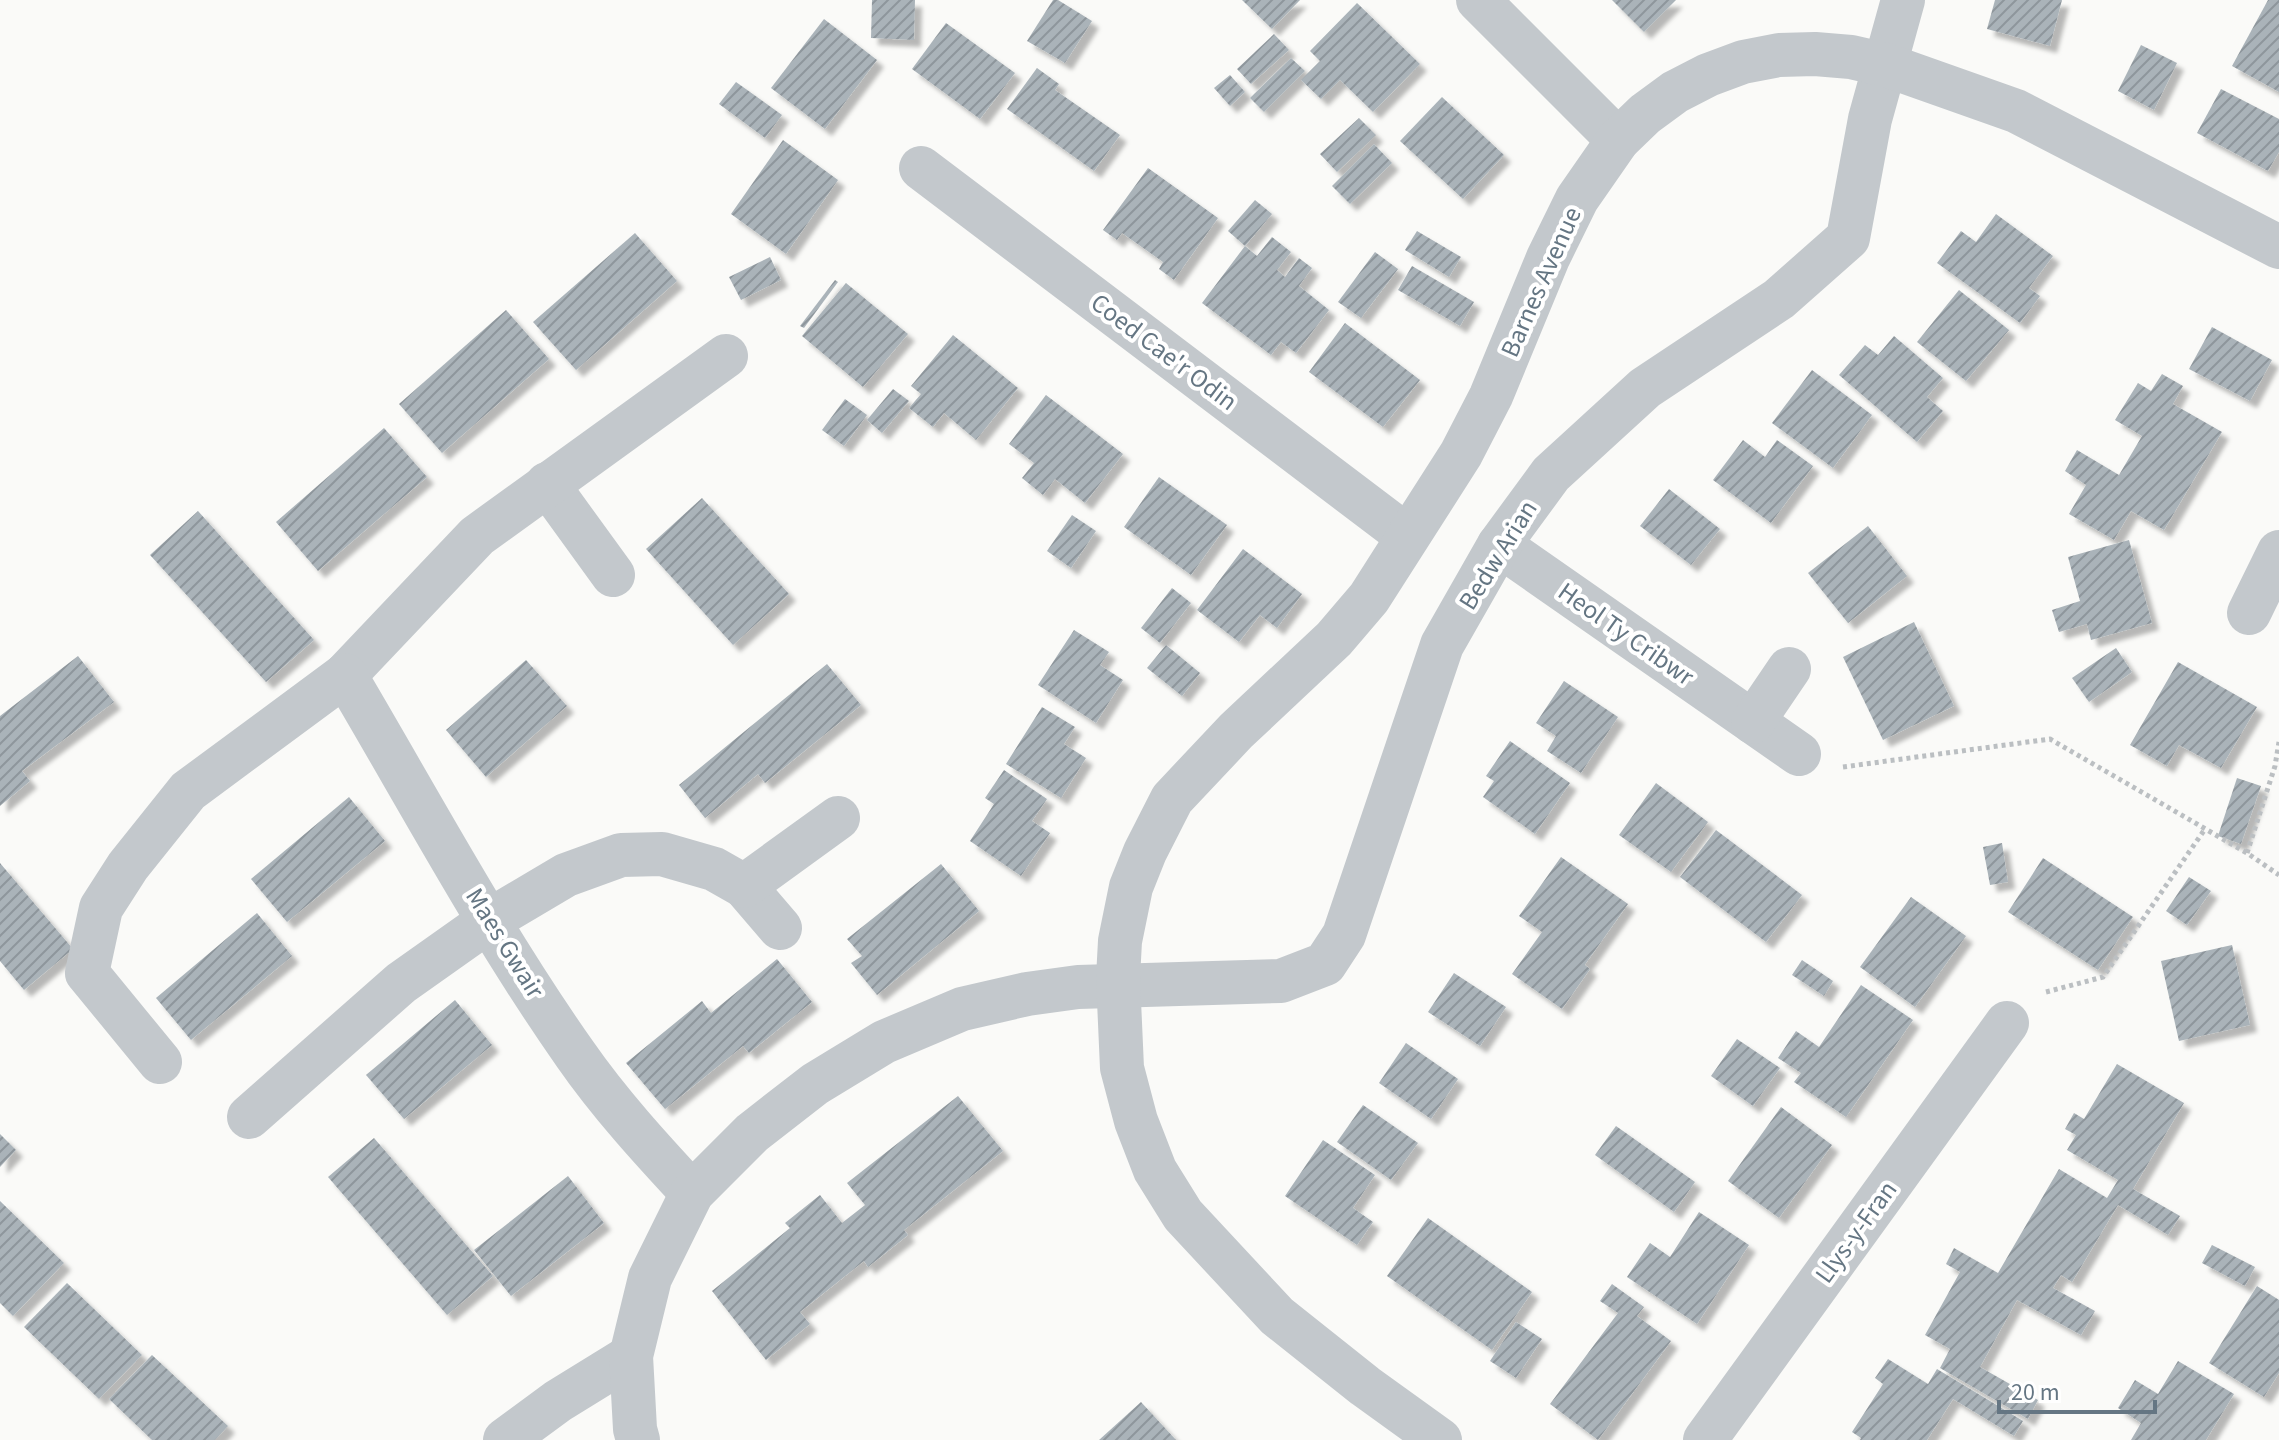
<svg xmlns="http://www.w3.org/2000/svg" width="2279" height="1440" font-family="'Source Sans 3',sans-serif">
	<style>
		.building { fill: url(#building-hatch); filter: url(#shadow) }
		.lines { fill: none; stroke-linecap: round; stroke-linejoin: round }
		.path { stroke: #bbbfc2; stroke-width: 5; stroke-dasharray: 4 4; stroke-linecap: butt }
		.street { stroke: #c3c8cc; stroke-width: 44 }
		.labels { text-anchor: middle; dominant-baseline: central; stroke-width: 8; stroke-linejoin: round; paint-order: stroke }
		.street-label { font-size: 26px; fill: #657683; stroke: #fff }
	</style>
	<defs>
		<pattern id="building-hatch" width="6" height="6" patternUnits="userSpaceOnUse" patternTransform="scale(2)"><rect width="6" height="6" fill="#aab3b9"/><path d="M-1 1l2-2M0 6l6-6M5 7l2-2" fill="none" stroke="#8e969c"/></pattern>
		<filter id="shadow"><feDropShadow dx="7" dy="7" stdDeviation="2" flood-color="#0004"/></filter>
	</defs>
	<rect width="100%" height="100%" fill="#fafaf8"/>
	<g class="building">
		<path d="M872,0H915L914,40L871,38Z"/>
		<path d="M1053,0H1058L1092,21L1065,63L1027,41Z"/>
		<path d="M1242,0H1300L1272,29Z"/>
		<path d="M1612,0H1676L1644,32Z"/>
		<path d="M1995,0H2062L2050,46L1987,29Z"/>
		<path d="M2268,0H2279V92L2232,66Z"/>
		<path d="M1357,3L1420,64L1373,112L1340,80L1321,99L1301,80L1320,61L1310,51Z"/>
		<path d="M824,19L877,60L825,129L771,88Z"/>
		<path d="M946,23L1015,73L980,119L912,69Z"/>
		<path d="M1274,34L1289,50L1251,84L1237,69Z"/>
		<path d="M2141,45L2177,63L2154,110L2118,91Z"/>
		<path d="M1291,58L1305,71L1264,112L1250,98Z"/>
		<path d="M1037,68L1059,84L1055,90L1120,135L1094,171L1007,109Z"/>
		<path d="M1230,75L1245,92L1230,106L1214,88Z"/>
		<path d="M736,82L782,115L765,138L719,104Z"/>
		<path d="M2221,89L2279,119V152L2268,171L2197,133Z"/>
		<path d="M1442,97L1504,155L1463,199L1400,141Z"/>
		<path d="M1359,118L1376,135L1337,172L1320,154Z"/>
		<path d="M783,140L838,180L786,254L731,214Z"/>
		<path d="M1374,144L1392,163L1350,204L1332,186Z"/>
		<path d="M1148,168L1218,218L1174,280L1159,269L1163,262L1122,233L1117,240L1103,230Z"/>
		<path d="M1255,200L1272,214L1245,246L1228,231Z"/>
		<path d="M1996,214L2053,256L2029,288L2040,296L2020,323L1937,263L1961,231L1976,242Z"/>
		<path d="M1417,231L1461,257L1449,277L1405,250Z"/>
		<path d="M635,233L677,281L576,370L533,322Z"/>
		<path d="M1272,237L1291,252L1277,270L1285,277L1299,258L1312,268L1299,286L1329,310L1296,353L1281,342L1271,355L1202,303L1245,246L1257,256Z"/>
		<path d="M1375,252L1398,269L1361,318L1338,302Z"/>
		<path d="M770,257L781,280L741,300L729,277Z"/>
		<path d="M1412,266L1474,302L1460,326L1398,290Z"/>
		<path d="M835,280L838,282L804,328L800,326Z"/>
		<path d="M846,283L908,334L863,387L802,336Z"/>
		<path d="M1959,290L2009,330L1966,381L1917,342Z"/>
		<path d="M506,310L549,359L442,453L399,404Z"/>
		<path d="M1345,323L1420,380L1383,427L1309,372Z"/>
		<path d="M2212,327L2272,360L2250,401L2189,369Z"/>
		<path d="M953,335L1018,388L976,440L944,413L933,427L909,408L921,394L911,386Z"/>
		<path d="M1894,336L1943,378L1927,397L1943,411L1917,442L1839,375L1865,345L1878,355Z"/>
		<path d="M1812,370L1872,415L1833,468L1772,423Z"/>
		<path d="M2162,374L2183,386L2173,404L2222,432L2164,530L2131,511L2114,540L2069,514L2086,485L2065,471L2077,450L2119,475L2142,436L2115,420L2138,383L2151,391Z"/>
		<path d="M893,389L909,401L882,433L867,420Z"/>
		<path d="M1046,395L1123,454L1085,503L1055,479L1043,495L1022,478L1034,463L1009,444Z"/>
		<path d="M845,399L867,415L844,446L822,430Z"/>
		<path d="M384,428L427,477L318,571L276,522Z"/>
		<path d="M1743,440L1765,457L1777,440L1813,466L1771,523L1713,480Z"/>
		<path d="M1159,477L1227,525L1191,575L1124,527Z"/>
		<path d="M1669,489L1720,529L1691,565L1640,526Z"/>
		<path d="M702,498L789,594L733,645L646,549Z"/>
		<path d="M198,511L314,640L266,682L150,555Z"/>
		<path d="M1072,515L1096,531L1071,568L1047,551Z"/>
		<path d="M1868,526L1907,576L1848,623L1808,573Z"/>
		<path d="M2129,540L2152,623L2091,640L2087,624L2059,632L2052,610L2080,601L2068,557Z"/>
		<path d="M1243,549L1302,594L1277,628L1260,615L1239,642L1197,610Z"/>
		<path d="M1172,588L1191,603L1160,643L1141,628Z"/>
		<path d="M1914,622L1954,706L1883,740L1843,657Z"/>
		<path d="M1074,630L1109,652L1100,665L1123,680L1096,723L1038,685Z"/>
		<path d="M1166,645L1200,673L1182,696L1147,668Z"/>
		<path d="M2116,648L2132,672L2089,702L2072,678Z"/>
		<path d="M78,656L114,702L22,771L30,781L0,806V716Z"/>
		<path d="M526,660L567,706L486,777L446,730Z"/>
		<path d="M2178,662L2257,707L2221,768L2179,745L2167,766L2130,745Z"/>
		<path d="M827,664L861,705L765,783L758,774L705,818L679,785Z"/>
		<path d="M1564,681L1618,717L1581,773L1547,751L1556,736L1536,723Z"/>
		<path d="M1042,707L1075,727L1064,744L1086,758L1061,798L1006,764Z"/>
		<path d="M1510,741L1570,783L1535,834L1483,797L1494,781L1486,776Z"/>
		<path d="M1004,770L1047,799L1032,821L1050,833L1021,876L970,841L994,804L985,798Z"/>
		<path d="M2237,778L2261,786L2241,844L2218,836Z"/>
		<path d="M1656,783L1708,822L1671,872L1619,835Z"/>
		<path d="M349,797L385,841L287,922L251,879Z"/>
		<path d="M1716,830L1802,895L1766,942L1680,877Z"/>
		<path d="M2002,843L2008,882L1990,885L1983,847Z"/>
		<path d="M1561,857L1628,904L1586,963L1585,965L1590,969L1562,1009L1512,974L1542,932L1519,916Z"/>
		<path d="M2043,858L2133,917L2098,970L2008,912Z"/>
		<path d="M0,863L73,949L24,990L0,961Z"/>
		<path d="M941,864L979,911L877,995L851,963L862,956L847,939Z"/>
		<path d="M2189,877L2211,891L2187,925L2166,911Z"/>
		<path d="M1911,897L1966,936L1915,1007L1860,967Z"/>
		<path d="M257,913L292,956L191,1040L156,998Z"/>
		<path d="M2232,945L2250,1025L2179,1041L2161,961Z"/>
		<path d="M777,959L812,1002L749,1053L743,1046L665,1109L626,1063L702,1001L711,1013Z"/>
		<path d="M1802,960L1833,981L1824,996L1792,975Z"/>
		<path d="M1454,973L1506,1007L1480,1046L1428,1012Z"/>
		<path d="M1861,985L1913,1020L1846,1117L1794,1082L1801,1073L1778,1058L1796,1031L1819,1047Z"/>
		<path d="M455,1000L492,1045L404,1119L366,1075Z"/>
		<path d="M1737,1039L1780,1068L1753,1106L1711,1076Z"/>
		<path d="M1406,1043L1458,1079L1431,1119L1379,1083Z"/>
		<path d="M2117,1064L2184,1103L2133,1189L2180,1216L2168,1235L2118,1205L2072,1282L2061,1275L2053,1288L2095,1311L2081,1335L2017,1300L1980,1367L2038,1400L2028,1419L1940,1368L1950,1349L1925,1335L1960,1272L1946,1264L1954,1248L1998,1273L2059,1169L2107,1198L2118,1180L2067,1150L2076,1135L2065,1129L2074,1113L2084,1119Z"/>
		<path d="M958,1096L1003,1151L904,1230L908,1235L868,1267L864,1261L800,1312L810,1324L766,1360L712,1291L790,1228L785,1223L820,1195L842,1223L865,1205L847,1183Z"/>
		<path d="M1363,1105L1418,1143L1391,1180L1337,1142Z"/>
		<path d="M1781,1107L1832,1145L1779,1218L1728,1181Z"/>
		<path d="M1616,1126L1695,1182L1674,1212L1595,1155Z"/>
		<path d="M0,1134L16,1150L0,1167Z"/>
		<path d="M374,1138L493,1276L447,1315L328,1177Z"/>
		<path d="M1323,1140L1375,1175L1353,1208L1373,1222L1357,1245L1285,1196Z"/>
		<path d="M568,1176L604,1223L511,1296L474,1250Z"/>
		<path d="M0,1201L64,1263L13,1316L0,1303Z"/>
		<path d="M1699,1212L1749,1245L1697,1324L1627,1277L1650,1243L1670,1257Z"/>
		<path d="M1428,1218L1532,1292L1492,1350L1387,1276Z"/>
		<path d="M2212,1245L2255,1267L2245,1286L2202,1263Z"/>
		<path d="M67,1283L142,1355L99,1399L24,1327Z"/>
		<path d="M1612,1284L1644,1307L1637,1316L1671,1341L1598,1440L1550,1404L1618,1313L1600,1301Z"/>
		<path d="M2257,1286L2279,1300V1373L2264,1397L2209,1363Z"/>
		<path d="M1516,1322L1542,1339L1516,1378L1490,1361Z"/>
		<path d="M152,1355L228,1426L215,1440H152L109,1399Z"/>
		<path d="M1888,1359L1928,1384L1937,1369L2023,1421L2014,1436L1953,1399L1927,1440H1860L1861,1438L1852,1432L1883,1384L1875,1378Z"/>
		<path d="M2178,1361L2234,1394L2206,1440H2131L2141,1423L2118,1408L2135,1380L2158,1394Z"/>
		<path d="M1141,1402L1176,1440H1099Z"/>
	</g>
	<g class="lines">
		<g class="path">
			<path d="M1843,767L2050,739L2247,853L2279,875"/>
			<path d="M2247,853L2275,766L2279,742"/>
			<path d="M2046,992L2103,977L2205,829"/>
		</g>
		<g class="street">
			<path d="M1478,0L1618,140"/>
			<path d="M921,168L1407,536"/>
			<path d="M547,484L613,575"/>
			<path d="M1499,545L1799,754"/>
			<path d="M2249,613L2279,552"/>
			<path d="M345,675L477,536L726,356"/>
			<path d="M1753,722L1789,669"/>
			<path d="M744,886L780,928"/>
			<path d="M160,1062L87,973L101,908L128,866L188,791L345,675C420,802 490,933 575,1054C609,1103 651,1149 692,1193"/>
			<path d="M249,1117L401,983L490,920L566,875L621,855L662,854L714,869L744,886L838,818"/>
			<path d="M505,1440L558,1401L631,1356"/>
			<path d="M638,1440L635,1429L631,1356L650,1278L692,1193L752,1133L815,1084L884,1042L962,1009L1027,994L1078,987L1281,981L1325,964L1344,935L1442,645L1499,545L1551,474L1645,388L1779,299L1848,238L1870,119L1903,0"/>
			<path d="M1440,1440L1365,1386L1277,1316L1183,1215L1155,1170L1136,1121L1122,1068L1118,978L1120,941L1131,887L1145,852L1172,799L1236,731L1334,639L1369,598L1461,454L1491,396L1548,258L1577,199L1618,140L1645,114L1675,92L1708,75L1743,62L1779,55L1815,54L1851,57L1886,65L2016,111L2279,247"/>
			<path d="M1705,1440L2007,1023"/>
		</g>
	</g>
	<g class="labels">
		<g class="street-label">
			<text transform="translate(1541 282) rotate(-66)">Barnes Avenue</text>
			<text transform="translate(1164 352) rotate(37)">Coed Cae'r Odin</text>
			<text transform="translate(1498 555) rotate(-58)">Bedw Arian</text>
			<text transform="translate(1626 634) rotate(35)">Heol Ty Cribwr</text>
			<text transform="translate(505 943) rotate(58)">Maes Gwair</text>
			<text transform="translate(1856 1232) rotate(-54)">Llys-y-Fran</text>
		</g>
	</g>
	<path d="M1999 1400v12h156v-12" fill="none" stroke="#657683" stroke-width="4"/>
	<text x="2011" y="1400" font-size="24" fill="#657683" stroke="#ffffff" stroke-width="6" paint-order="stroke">20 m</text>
</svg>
